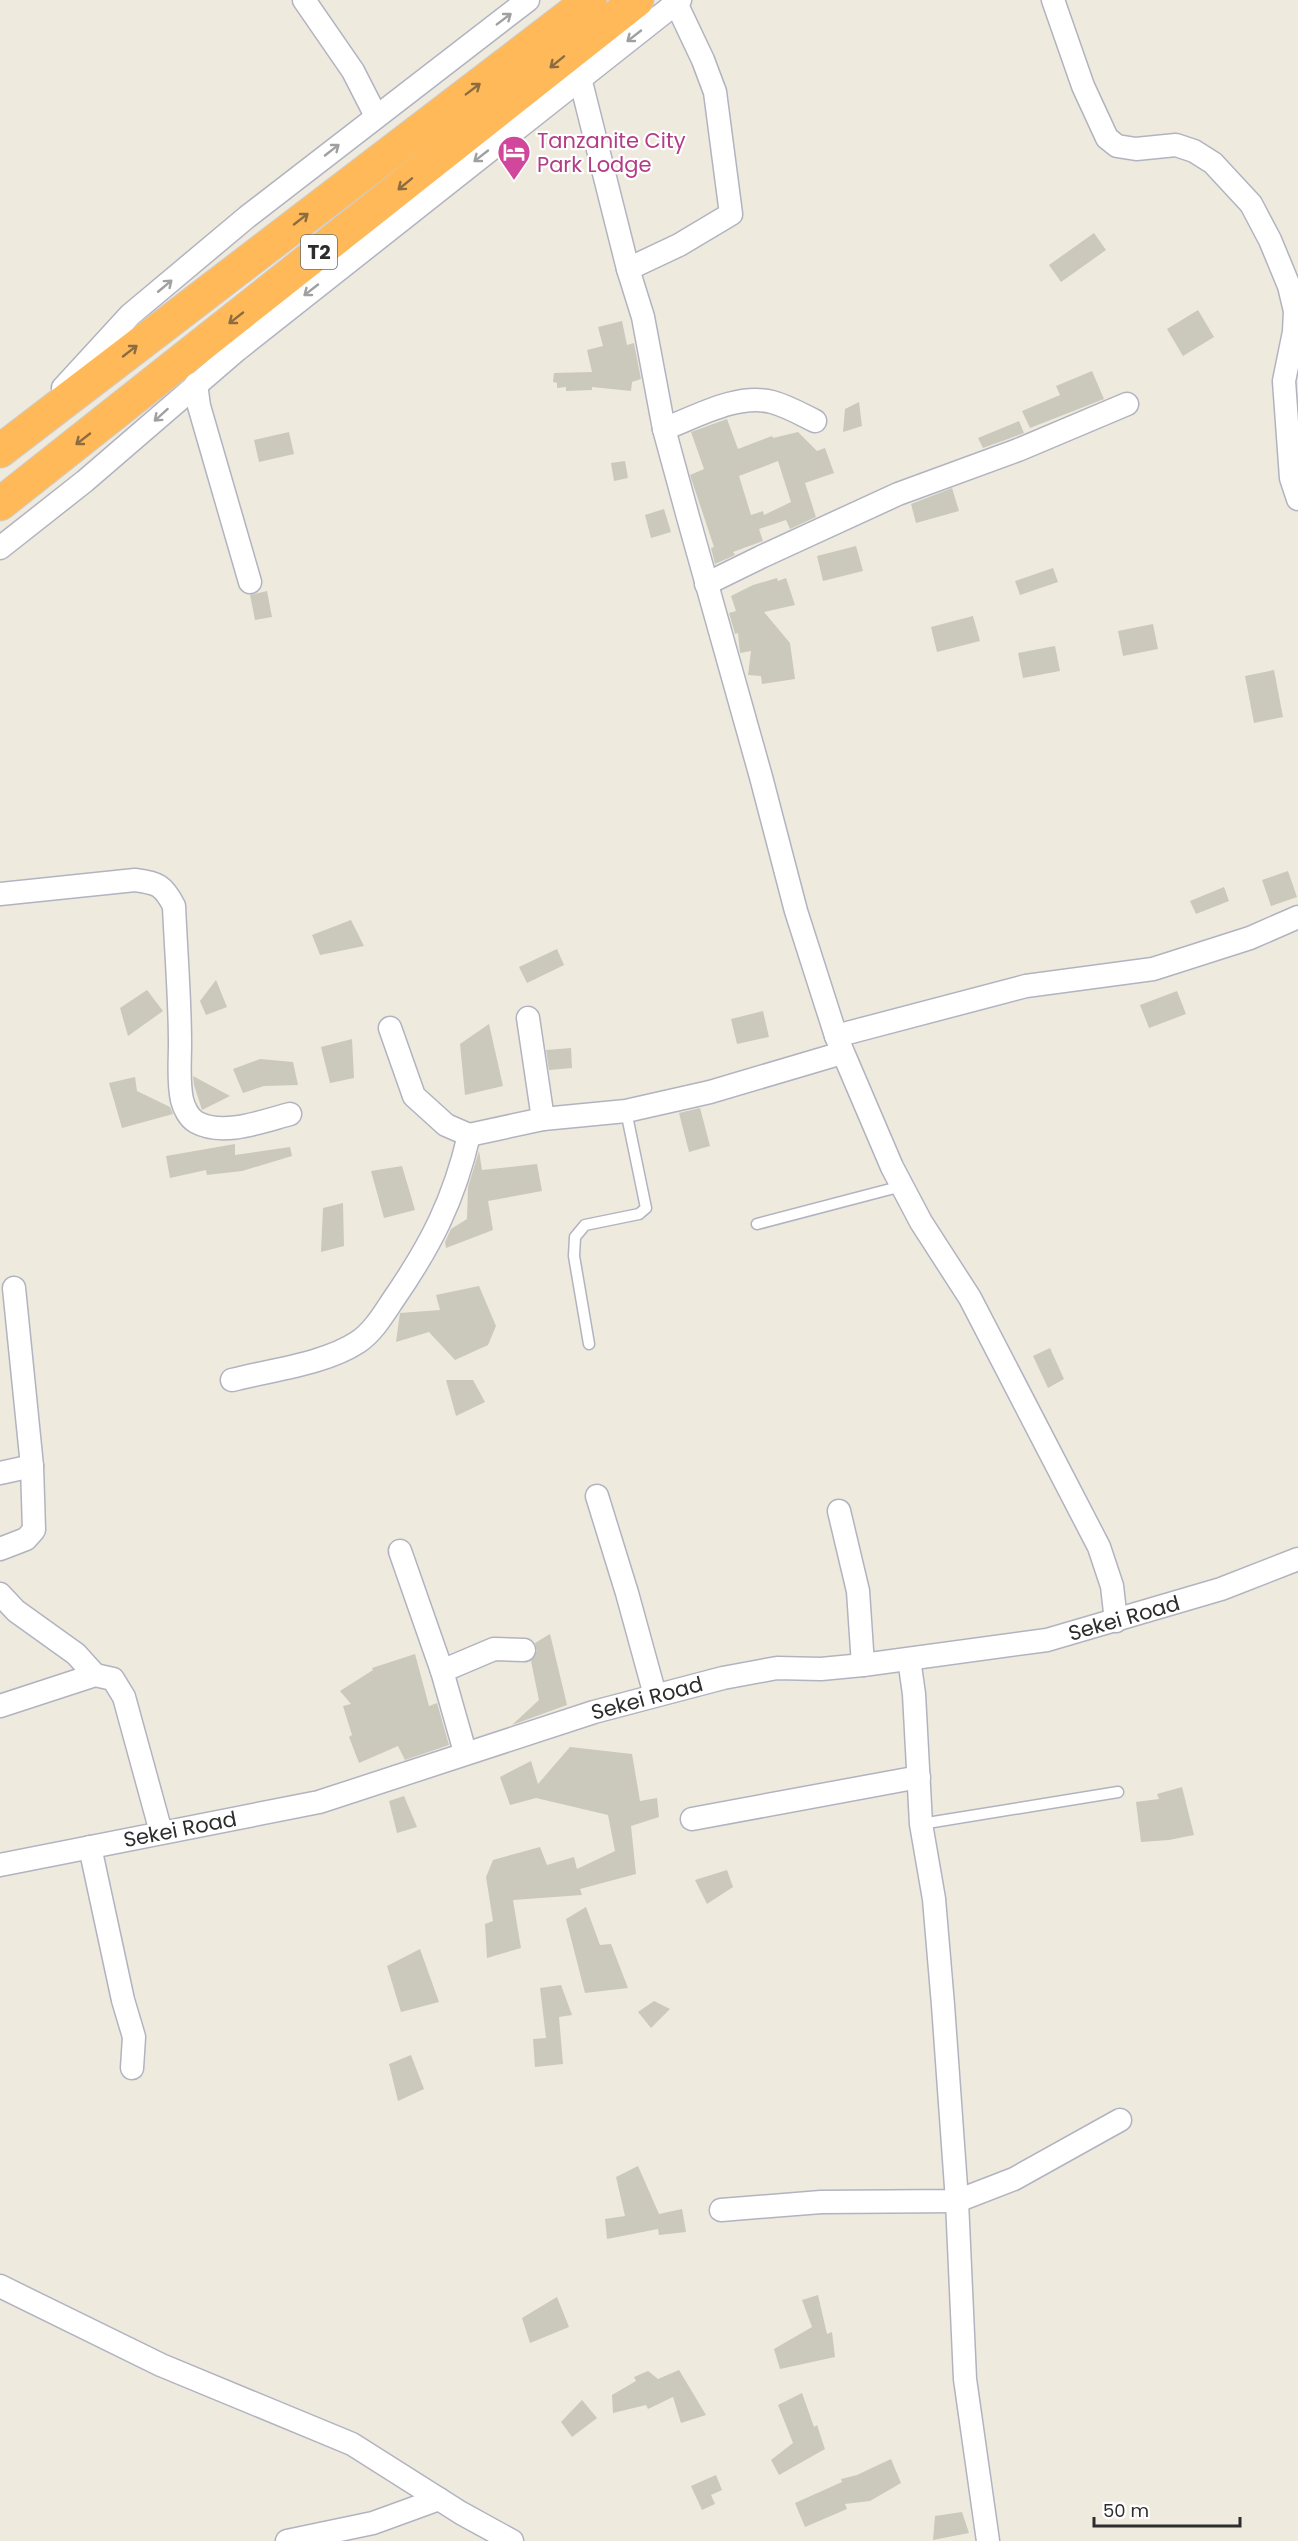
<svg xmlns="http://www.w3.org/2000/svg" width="1298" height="2541" font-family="Poppins,sans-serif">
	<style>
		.building { fill: #cbc8bc; fill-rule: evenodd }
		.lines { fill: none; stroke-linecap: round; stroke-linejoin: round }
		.lane-casing { stroke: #b2b3c1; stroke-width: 13 }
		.street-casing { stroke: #b2b3c1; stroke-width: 25 }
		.highway-casing { stroke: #cdcdcd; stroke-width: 35 }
		.lane { stroke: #fff; stroke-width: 10 }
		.street { stroke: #fff; stroke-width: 22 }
		.highway { stroke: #ffb959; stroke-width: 33 }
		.oneway { stroke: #a0a0a0 }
		.oneway2 { stroke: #8c6c41 }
		.labels { text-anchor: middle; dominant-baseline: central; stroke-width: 4.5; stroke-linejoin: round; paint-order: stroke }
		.shield { fill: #fff; stroke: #6c6c6c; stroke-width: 1.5 }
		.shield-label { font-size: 20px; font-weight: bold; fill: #2d2d2d }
		.hotel-label { font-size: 21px; fill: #b23c85; stroke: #fff; text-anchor: start }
		.street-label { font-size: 21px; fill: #2d2d2d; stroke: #fff }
	</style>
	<rect width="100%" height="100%" fill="#efeade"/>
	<g class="building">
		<path d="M1094,233L1106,250L1061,282L1049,265Z"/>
		<path d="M1198,310L1214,337L1183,356L1167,329Z"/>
		<path d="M622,321L627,345L634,343L641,379L632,382L631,391L592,387V390L566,391V387L557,388V383L553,382L554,373L592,372L587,350L603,346L598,327Z"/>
		<path d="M1092,371L1104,399L1030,428L1022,411L1060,395L1056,386Z"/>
		<path d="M859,402L862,426L843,432L845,409Z"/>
		<path d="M727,419L738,449L772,436L773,438L798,432L817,451L825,448L834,473L805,483L816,517L790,529L786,520L759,529L763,541L733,552L735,555L715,564L711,548L714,547L690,475L704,469L691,432ZM778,461L791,502L764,515L763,511L751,515L739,476Z"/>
		<path d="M1019,421L1024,433L983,448L978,438Z"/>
		<path d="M289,432L294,454L259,462L254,440Z"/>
		<path d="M625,461L628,478L614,481L611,463Z"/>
		<path d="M952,488L959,511L916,523L911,504Z"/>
		<path d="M664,509L671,532L651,538L645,515Z"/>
		<path d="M856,546L863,571L823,581L817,556Z"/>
		<path d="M1053,568L1058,582L1020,595L1015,581Z"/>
		<path d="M777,578L778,581L786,578L795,605L764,612L790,643L795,679L762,684L761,676L748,675L751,651L740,653L738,633L735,634L729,613L736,611L731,596L753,585Z"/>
		<path d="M267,591L272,617L255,620L250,595Z"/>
		<path d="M973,616L980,641L937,652L931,627Z"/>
		<path d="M1153,624L1158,649L1123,656L1118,631Z"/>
		<path d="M1055,646L1060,671L1023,678L1018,653Z"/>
		<path d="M1274,670L1283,717L1254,723L1245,676Z"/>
		<path d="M1288,871L1297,897L1271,906L1262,880Z"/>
		<path d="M1224,887L1229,901L1196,914L1190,901Z"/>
		<path d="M351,920L364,946L320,955L312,935Z"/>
		<path d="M557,949L564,965L527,983L519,967Z"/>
		<path d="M216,980L227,1007L206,1015L200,1001Z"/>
		<path d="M147,990L163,1011L128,1036L120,1008Z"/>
		<path d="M1177,991L1186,1014L1149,1028L1140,1005Z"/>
		<path d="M763,1011L769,1037L737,1044L731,1019Z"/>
		<path d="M489,1024L503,1086L465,1095L460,1044Z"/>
		<path d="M352,1039L354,1078L330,1083L321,1047Z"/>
		<path d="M571,1048L572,1068L549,1070L546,1050Z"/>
		<path d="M260,1059L293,1062L298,1085L264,1086L243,1093L233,1069Z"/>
		<path d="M193,1076L230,1096L202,1110L194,1085Z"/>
		<path d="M135,1077L137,1091L170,1107L173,1114L122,1128L109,1083Z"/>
		<path d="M700,1108L710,1146L689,1152L679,1113Z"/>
		<path d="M235,1144V1155L290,1147L292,1156L242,1171L207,1175L206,1170L170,1178L166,1156Z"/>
		<path d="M479,1151L482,1170L537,1164L542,1191L488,1201L493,1230L446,1248L445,1242L451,1229L467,1219L468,1187Z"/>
		<path d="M402,1166L415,1210L384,1218L371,1171Z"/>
		<path d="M343,1203L344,1246L321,1252L323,1208Z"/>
		<path d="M479,1286L496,1326L488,1345L455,1360L429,1332L396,1342L400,1313L440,1310L436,1295Z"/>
		<path d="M1050,1348L1064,1379L1048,1388L1033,1356Z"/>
		<path d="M446,1380H473L485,1402L456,1416Z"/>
		<path d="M550,1634L567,1705L512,1725L539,1700L531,1661L537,1651L535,1643Z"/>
		<path d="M415,1654L429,1706L437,1703L449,1745L405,1760L398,1746L359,1763L349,1737L352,1735L343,1706L351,1704L340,1691L373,1670L372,1668Z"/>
		<path d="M570,1747L632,1754L640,1801L657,1798L659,1817L631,1826L636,1874L580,1889L582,1895L513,1900L521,1948L487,1958L485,1924L493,1921L486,1877L493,1860L540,1847L547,1865L574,1857L577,1869L615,1851L608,1815L536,1798L510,1805L500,1777L531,1761L538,1784Z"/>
		<path d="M1182,1787L1194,1835L1169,1840L1141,1842L1136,1802L1159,1799L1157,1794Z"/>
		<path d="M404,1796L417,1827L397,1833L389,1801Z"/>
		<path d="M727,1870L733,1887L707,1904L695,1880Z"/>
		<path d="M586,1907L600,1945L611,1944L628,1988L585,1993L566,1919Z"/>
		<path d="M420,1949L439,2002L401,2012L387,1966Z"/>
		<path d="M561,1985L572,2015L559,2017L563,2064L535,2067L533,2039L546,2038L540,1988Z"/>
		<path d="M654,2001L670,2009L651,2028L638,2012Z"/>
		<path d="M411,2055L424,2089L398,2101L389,2064Z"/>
		<path d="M638,2166L659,2214L682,2209L686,2232L659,2235L658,2229L607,2239L605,2219L625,2216L616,2177Z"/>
		<path d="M818,2295L827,2334L832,2332L835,2357L780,2369L774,2349L812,2327L802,2300Z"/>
		<path d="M557,2297L569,2327L530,2343L522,2318Z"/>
		<path d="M679,2370L706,2415L681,2423L673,2397L648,2409L646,2405L613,2413L612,2395L636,2381L634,2377L648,2371L658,2379Z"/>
		<path d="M802,2393L814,2427L817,2425L825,2449L779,2475L771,2460L793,2443L778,2405Z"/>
		<path d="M582,2400L597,2418L572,2437L561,2422Z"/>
		<path d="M891,2459L901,2483L870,2501L845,2504L847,2509L805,2527L795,2503L842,2482L841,2479L857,2475Z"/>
		<path d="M716,2475L722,2490L711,2495L715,2504L702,2510L691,2486Z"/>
		<path d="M962,2512L969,2533L933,2540L935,2516Z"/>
	</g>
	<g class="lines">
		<defs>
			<g id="lane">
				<path d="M757,1224L902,1186"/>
				<path d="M589,1344L574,1256L575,1237L585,1225L639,1214L646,1208L626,1111"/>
				<path d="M921,1824L1118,1792"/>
			</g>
			<g id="street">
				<path d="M304,0L353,71L376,116"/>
				<path d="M1053,0L1083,86L1107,138L1117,146L1136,149L1176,145L1194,151L1213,163L1251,204L1270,240L1289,286L1295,311L1294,332L1284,381L1291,478L1298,499"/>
				<path d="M580,78L628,269L643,317L664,429L688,517L761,777L796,911L836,1036L892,1167L921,1222L970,1298L1099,1547L1112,1586L1116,1621"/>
				<path d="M628,269L679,245L731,214L715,92L703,60L676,3"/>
				<path d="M196,384L199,406L250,582"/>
				<path d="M63,388L130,315L247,217L528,0"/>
				<path d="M664,429C696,417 737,393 772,402C787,406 801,414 815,421"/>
				<path d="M0,548L85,481L237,350L680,0"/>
				<path d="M706,584L761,557L898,494L1018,450L1127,404"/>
				<path d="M0,894L135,880C158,883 163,885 174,906C176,952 180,999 180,1044C180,1063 178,1081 182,1100C184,1108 189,1118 196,1122C223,1137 263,1121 290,1114"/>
				<path d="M528,1018L543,1119"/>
				<path d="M390,1028L414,1096L446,1125L469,1135L543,1119L626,1111L710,1092L842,1053"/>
				<path d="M836,1036L1026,986L1153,969L1250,938L1298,917"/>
				<path d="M232,1380C270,1370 325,1364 358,1342C373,1332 383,1315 393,1300C431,1245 454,1200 469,1135"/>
				<path d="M0,1473L32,1466"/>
				<path d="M597,1496L627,1593L655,1695"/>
				<path d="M839,1511L858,1591L863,1665"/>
				<path d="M0,1549L26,1539L34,1530L32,1466L14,1288"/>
				<path d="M400,1551L442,1671L465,1752"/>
				<path d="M0,1594L16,1611L76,1654L95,1675"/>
				<path d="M909,1659L914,1694L921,1824L934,1899L943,2005L957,2201L965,2379L988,2541"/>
				<path d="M442,1671L494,1649L524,1650"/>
				<path d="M0,1706L95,1675L113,1679L124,1697L161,1832"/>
				<path d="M692,1819L919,1777"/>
				<path d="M90,1847L123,2000L134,2037L132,2068"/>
				<path d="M0,1865L319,1802L594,1712L723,1678L777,1668L821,1669L863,1665L1047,1640L1221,1589L1298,1559"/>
				<path d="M721,2210L821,2202L957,2201L1014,2179L1120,2120"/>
				<path d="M0,2286L161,2365L352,2444L461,2513L512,2541"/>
				<path d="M287,2541L373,2523L439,2499"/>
			</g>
			<g id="highway">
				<path d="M0,451L590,0"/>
				<path d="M0,504L637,0"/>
			</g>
		</defs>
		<use href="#lane" class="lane-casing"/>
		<use href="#street" class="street-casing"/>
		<use href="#highway" class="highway-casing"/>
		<use href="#lane" class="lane"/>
		<use href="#street" class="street"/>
		<use href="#highway" class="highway"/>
	</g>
	<defs><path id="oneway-shaft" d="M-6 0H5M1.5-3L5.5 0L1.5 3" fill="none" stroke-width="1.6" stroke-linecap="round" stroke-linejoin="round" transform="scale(1.5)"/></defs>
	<g class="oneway">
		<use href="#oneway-shaft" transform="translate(504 19) rotate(-37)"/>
		<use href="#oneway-shaft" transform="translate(634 36) rotate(142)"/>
		<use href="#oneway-shaft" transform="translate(332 150) rotate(-38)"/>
		<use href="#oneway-shaft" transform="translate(481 156) rotate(142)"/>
		<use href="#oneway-shaft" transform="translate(165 286) rotate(-40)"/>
		<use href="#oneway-shaft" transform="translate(311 290) rotate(142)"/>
		<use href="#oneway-shaft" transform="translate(161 415) rotate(138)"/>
	</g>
	<g class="oneway2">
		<use href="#oneway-shaft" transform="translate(557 62) rotate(141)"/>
		<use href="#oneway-shaft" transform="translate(473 89) rotate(-37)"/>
		<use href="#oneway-shaft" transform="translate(405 184) rotate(141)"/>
		<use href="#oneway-shaft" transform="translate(301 219) rotate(-38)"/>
		<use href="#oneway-shaft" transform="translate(236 318) rotate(142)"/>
		<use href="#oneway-shaft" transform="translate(130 351) rotate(-38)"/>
		<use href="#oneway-shaft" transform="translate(83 439) rotate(142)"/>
	</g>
	<defs>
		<symbol id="hotel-pin" viewBox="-11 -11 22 30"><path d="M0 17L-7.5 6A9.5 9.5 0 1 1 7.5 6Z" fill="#d1479c" stroke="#fff"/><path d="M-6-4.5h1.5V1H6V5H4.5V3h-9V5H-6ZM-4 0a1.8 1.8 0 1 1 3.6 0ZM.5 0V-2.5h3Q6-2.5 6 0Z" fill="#fff"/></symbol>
	</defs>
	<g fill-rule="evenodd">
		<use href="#hotel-pin" x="495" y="133" width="38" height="52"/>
	</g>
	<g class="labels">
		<rect class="shield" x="301" y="235" width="36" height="34" rx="4.5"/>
		<g class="shield-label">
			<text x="319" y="252">T2</text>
		</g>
		<g class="hotel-label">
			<text x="537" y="140">Tanzanite City<tspan x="537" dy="24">Park Lodge</tspan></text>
		</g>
		<g class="street-label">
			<text transform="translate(1124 1618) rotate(-16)">Sekei Road</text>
			<text transform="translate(647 1698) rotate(-15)">Sekei Road</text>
			<text transform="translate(180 1829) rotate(-11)">Sekei Road</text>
		</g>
	</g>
	<path d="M1094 2517v9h146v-9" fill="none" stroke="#2d2d2d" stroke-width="3"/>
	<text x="1103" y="2517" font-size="18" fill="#2d2d2d" stroke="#ffffff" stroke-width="4.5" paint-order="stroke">50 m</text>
</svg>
